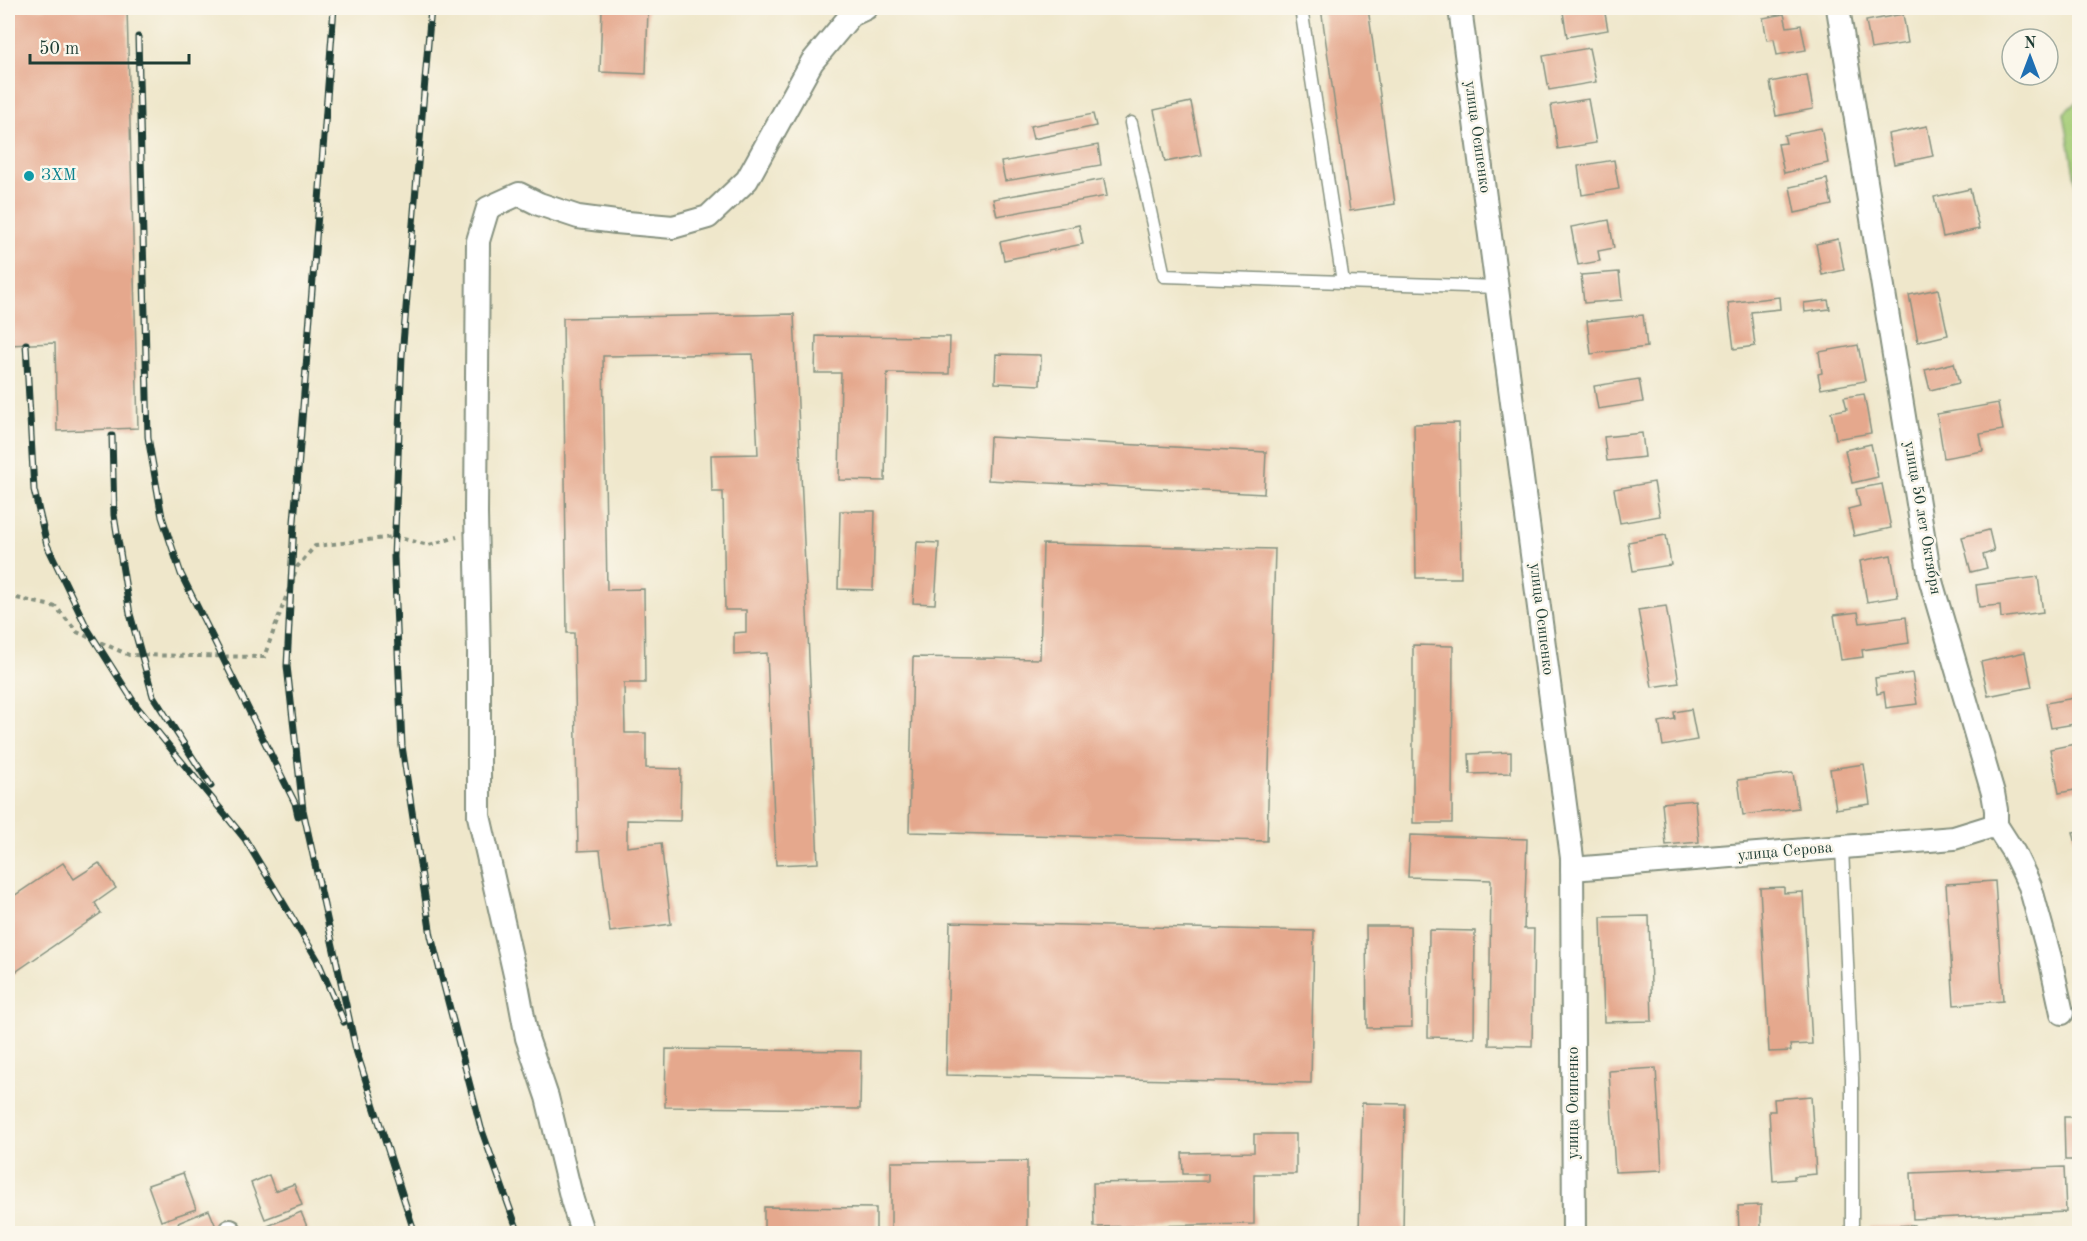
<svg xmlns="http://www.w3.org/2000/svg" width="2087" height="1241" font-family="'Old Standard TT',serif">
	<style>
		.green { fill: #a6cd78; stroke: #628556; stroke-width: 1.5 }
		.building { fill: #e5a88d }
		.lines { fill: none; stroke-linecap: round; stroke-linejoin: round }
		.service-casing { stroke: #879280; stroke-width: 15 }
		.minor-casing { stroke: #879280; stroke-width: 26 }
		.path { stroke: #879280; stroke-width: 4; stroke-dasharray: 4.5 4.5; stroke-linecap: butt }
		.service { stroke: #fff; stroke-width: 12 }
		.minor { stroke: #fff; stroke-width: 22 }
		.rail-casing { stroke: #1f3d34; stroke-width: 7 }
		.rail { stroke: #fbf7ec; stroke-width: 4.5; stroke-dasharray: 14; stroke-linecap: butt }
		.culture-dot { fill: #0f9aa8; stroke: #fbf7ec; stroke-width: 2 }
		.labels { text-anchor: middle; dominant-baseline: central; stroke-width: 5; stroke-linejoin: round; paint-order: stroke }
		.street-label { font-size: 16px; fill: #1f3d34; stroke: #fbf7ec }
		.culture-label { font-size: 16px; fill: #0d838f; stroke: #fbf7ec; text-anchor: start }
	</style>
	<rect width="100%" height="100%" fill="#fbf7ec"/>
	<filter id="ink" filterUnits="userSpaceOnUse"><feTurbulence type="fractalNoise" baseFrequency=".0167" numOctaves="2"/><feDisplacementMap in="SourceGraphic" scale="12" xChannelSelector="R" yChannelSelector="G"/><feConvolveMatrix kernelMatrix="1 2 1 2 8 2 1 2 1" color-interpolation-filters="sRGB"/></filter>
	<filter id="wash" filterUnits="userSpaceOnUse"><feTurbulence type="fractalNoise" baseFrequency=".008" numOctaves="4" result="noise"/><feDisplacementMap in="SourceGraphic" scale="24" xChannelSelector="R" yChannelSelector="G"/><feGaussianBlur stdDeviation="1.35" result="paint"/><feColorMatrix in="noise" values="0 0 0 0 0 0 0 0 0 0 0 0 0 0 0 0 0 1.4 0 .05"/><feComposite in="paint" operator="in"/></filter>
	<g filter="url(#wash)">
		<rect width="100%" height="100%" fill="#efe7cb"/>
		<path class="green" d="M2079,99V203L2064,113Z"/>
		<g id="blocks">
			<g class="building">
				<path d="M48,8H127L138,428L57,431L55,343L8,345V9Z"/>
				<path d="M602,8H648L646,74L600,72Z"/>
				<path d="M1321,8H1368L1395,204L1350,211Z"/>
				<path d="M1592,8H1604L1608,30L1567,37L1563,12Z"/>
				<path d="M1784,14L1787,27L1801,25L1806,50L1777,55L1774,39L1767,40L1763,18Z"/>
				<path d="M1903,14L1908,43L1871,49L1866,21Z"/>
				<path d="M1589,48L1596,82L1549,90L1543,56Z"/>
				<path d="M1807,75L1813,109L1776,116L1770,82Z"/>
				<path d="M1588,99L1596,143L1558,149L1551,105Z"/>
				<path d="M1191,102L1201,155L1165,162L1154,110Z"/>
				<path d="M1093,114L1096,126L1033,139L1030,126Z"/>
				<path d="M1927,126L1933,156L1894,164L1888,134Z"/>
				<path d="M1821,128L1828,163L1784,173L1778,144L1786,143L1784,135Z"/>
				<path d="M1098,145L1101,165L1005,181L1001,162Z"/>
				<path d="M1614,160L1619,189L1582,195L1578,166Z"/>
				<path d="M1104,179L1107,196L997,216L993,199Z"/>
				<path d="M1827,179L1832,205L1795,213L1790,187Z"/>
				<path d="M1970,189L1979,229L1943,237L1934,197Z"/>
				<path d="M1609,220L1614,248L1598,251L1600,261L1578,265L1571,227Z"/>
				<path d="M1079,225L1083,244L1004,260L1000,242Z"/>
				<path d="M1838,239L1844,270L1822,275L1816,244Z"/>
				<path d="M1619,272L1622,300L1584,303L1581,275Z"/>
				<path d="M1938,289L1948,335L1918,342L1909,295Z"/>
				<path d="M1779,297L1780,309L1751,312L1755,346L1734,349L1728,303Z"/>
				<path d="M1828,300L1830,309L1805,312L1804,303Z"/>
				<path d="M794,314L818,863L776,865L767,653L734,655V633L746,632V610H725L723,492H712L711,455L758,454L753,354L603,356L607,590L644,589L645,683H624L625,733H646V768L681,769L680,821L627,820V847L661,843L671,924L610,932L600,850L578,851L574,633H567L563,318Z"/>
				<path d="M1643,315L1647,347L1591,354L1587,321Z"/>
				<path d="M816,336L950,337L949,374L887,373L885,481L839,480L841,373H815Z"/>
				<path d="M1858,345L1865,381L1821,389L1818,374L1822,373L1819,352Z"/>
				<path d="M996,354L1041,355L1040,385L995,383Z"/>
				<path d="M1954,363L1959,383L1930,390L1925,370Z"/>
				<path d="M1639,379L1643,402L1598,409L1594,386Z"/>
				<path d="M1864,394L1871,433L1836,439L1831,412L1847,409L1844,397Z"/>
				<path d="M1998,403L2003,430L1980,434L1983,451L1944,458L1937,414Z"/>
				<path d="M1459,423L1461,578H1416L1414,424Z"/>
				<path d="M1642,433L1645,457L1607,461L1604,437Z"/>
				<path d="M990,437L1266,452L1264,494L988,480Z"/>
				<path d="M1871,444L1878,477L1852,483L1845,450Z"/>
				<path d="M1654,482L1660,516L1620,523L1614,489Z"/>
				<path d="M1882,484L1891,528L1854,536L1848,509L1860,506L1856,489Z"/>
				<path d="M840,511H875L873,590L838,589Z"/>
				<path d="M1989,530L1994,551L1983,555L1987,568L1971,572L1962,537Z"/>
				<path d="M1666,535L1671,565L1633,571L1628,542Z"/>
				<path d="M917,542L939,543L935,604L913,603Z"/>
				<path d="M1043,544L1275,549L1267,841L909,832L913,657L1040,659Z"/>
				<path d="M1891,555L1898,597L1867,602L1860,561Z"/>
				<path d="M2038,577L2043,612L2001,618L2000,605L1979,607L1976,585Z"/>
				<path d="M1666,606L1679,683L1652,687L1638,610Z"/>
				<path d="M1858,612L1860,623L1906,617L1909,643L1862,650L1863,657L1841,660L1834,615Z"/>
				<path d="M1413,645L1453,646L1452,823H1413Z"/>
				<path d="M2025,652L2032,687L1988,696L1981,662Z"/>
				<path d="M1912,673L1917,704L1886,708L1884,692L1877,694L1875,678Z"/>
				<path d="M2080,697V723L2051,728L2046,703Z"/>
				<path d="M1691,709L1697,740L1663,746L1659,722L1675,719L1674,712Z"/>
				<path d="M2080,743V789L2059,793L2050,749Z"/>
				<path d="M1511,752V773L1470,774L1469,754Z"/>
				<path d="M1864,764L1870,804L1836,809L1830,769Z"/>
				<path d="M1793,773L1798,808L1743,815L1738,780Z"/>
				<path d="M1695,800L1699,842L1666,845L1662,803Z"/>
				<path d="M2080,831V857H2079L2073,832Z"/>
				<path d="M1410,835L1527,839L1524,929H1534L1532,1046L1489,1045L1491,880L1408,877Z"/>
				<path d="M63,863L74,879L99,863L116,888L95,903L101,913L8,977V900Z"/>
				<path d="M1995,881L2003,1001L1954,1005L1946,884Z"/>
				<path d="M1784,887V893L1803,892L1812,1044L1790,1045L1791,1051L1769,1052L1760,888Z"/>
				<path d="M1649,916L1652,1021L1604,1022L1601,917Z"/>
				<path d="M950,922L1314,931L1311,1083L946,1075Z"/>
				<path d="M1366,926H1410L1412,1027L1367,1028Z"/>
				<path d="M1429,930L1475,931L1474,1038L1428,1037Z"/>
				<path d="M666,1049L861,1051L860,1109L665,1107Z"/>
				<path d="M1656,1068L1662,1170L1615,1172L1609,1071Z"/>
				<path d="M1811,1096L1816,1174L1794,1176V1179L1773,1181L1769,1111H1775L1774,1099Z"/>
				<path d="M1362,1103L1405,1104L1403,1234H1359Z"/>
				<path d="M2064,1117H2080V1160H2065Z"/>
				<path d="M1254,1134H1296V1174H1254V1224L1094,1227L1093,1183L1208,1181V1174H1183L1182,1153L1254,1152Z"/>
				<path d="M1027,1161V1234H891V1162Z"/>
				<path d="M2064,1167L2066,1212L1913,1219L1911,1173Z"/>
				<path d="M183,1173L196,1209L161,1221L148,1185Z"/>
				<path d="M269,1175L275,1191L294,1184L302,1205L265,1219L251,1183Z"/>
				<path d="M1761,1205V1234H1739L1738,1206Z"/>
				<path d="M764,1207L876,1208V1234H764Z"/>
				<path d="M209,1210L219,1234H183L178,1223Z"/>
				<path d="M301,1212L310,1234H272L268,1226Z"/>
				<path d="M1914,1225L1915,1234H1870V1227Z"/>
				<path d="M1660,1229V1234H1618V1232Z"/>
			</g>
		</g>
	</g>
	<g filter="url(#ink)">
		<use href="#blocks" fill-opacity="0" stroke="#879280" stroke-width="1.5"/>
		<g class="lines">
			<defs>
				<g id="service">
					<path d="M1301,8L1343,282L1497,287"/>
					<path d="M1131,123L1164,276L1343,282"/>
					<path d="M1842,847L1852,1078V1234"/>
				</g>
				<g id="minor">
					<path d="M1460,8L1572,858L1574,1234"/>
					<path d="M1838,8L1930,578L1993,793L1996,810V825L2014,853L2030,886L2050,958L2062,1013"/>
					<path d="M1572,869L1954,838L1996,825"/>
					<path d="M230,1231L231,1234"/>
					<path d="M583,1234L572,1200L547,1097L527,1038L516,979L479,816V654L476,514L478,241L488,208L519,194L539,204L578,217L616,222L673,227L708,217L747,180L812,62L851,15L866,8"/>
				</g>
			</defs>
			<use href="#service" class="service-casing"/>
			<use href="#minor" class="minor-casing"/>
			<path class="path" d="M8,596L56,607L77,632L129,655L264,657L297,567L315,546L395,537L429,545L457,537"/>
			<use href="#service" class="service"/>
			<use href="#minor" class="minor"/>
			<defs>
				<g id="rail">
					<path d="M334,8L294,522L287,666L303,810L356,1050L415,1234"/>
					<path d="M431,8L402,356L394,557L402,746L431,936L481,1128L519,1234"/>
					<path d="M138,37L148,437L162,517L181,574L295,803L298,816"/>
					<path d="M26,344L34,490L47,545L87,628L137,707L245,839L317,959L344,1022"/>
					<path d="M112,436L114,515L130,614L153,696L211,786"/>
				</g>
			</defs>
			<use href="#rail" class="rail-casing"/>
			<use href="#rail" class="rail"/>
		</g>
	</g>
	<circle class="culture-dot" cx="29" cy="176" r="6"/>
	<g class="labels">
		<g class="street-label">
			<text transform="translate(1477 137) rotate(82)">улица Осипенко</text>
			<text transform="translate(1922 518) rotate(80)">улица 50 лет Октября</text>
			<text transform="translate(1541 619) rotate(83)">улица Осипенко</text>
			<text transform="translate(1785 852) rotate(-5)">улица Серова</text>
			<text transform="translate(1574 1103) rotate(-90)">улица Осипенко</text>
		</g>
		<g class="culture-label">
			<text x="41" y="176">ЗХМ</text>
		</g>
	</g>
	<rect width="2087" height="1241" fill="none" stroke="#fbf7ec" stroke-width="30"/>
	<g transform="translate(2030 57)"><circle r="28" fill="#fbf7ec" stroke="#a3ada2" stroke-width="1.5"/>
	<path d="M0-4.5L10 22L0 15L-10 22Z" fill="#1f6fb2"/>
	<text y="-9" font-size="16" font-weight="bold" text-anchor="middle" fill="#1f3d34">N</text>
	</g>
	<path d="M30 54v9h159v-9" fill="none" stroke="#1f3d34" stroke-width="3"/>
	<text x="39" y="54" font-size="18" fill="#1f3d34" stroke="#fbf7ec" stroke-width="4.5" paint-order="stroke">50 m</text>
</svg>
